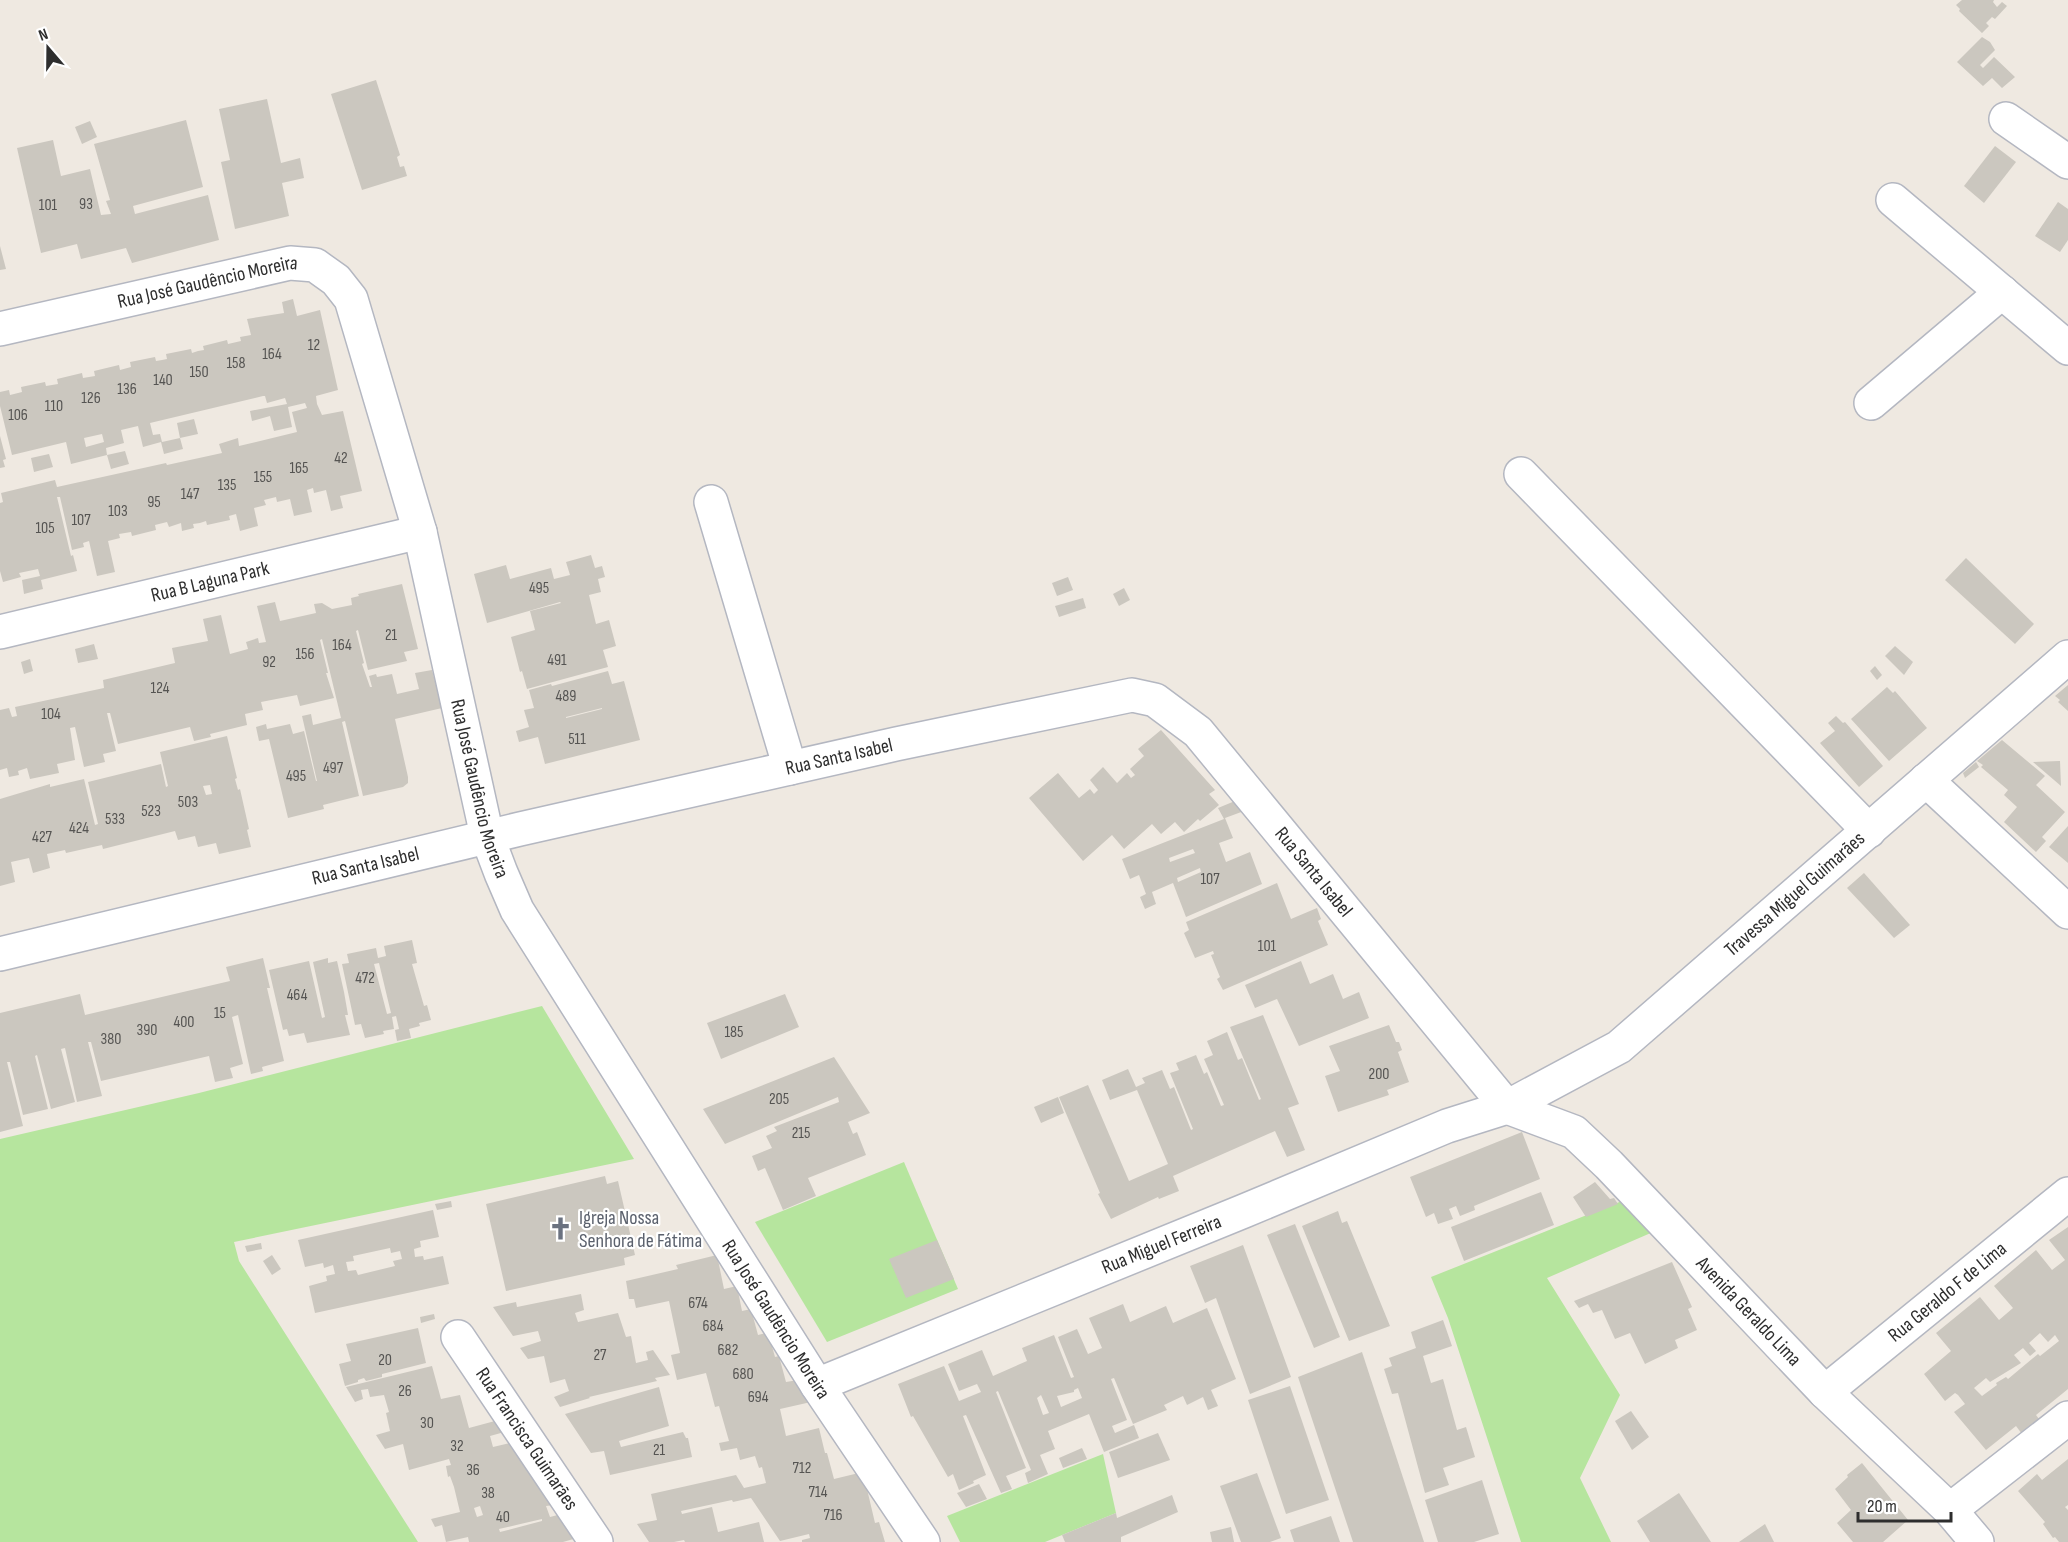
<svg xmlns="http://www.w3.org/2000/svg" width="2068" height="1542" font-family="'Sofia Sans Condensed',sans-serif">
	<style>
		.green { fill: #b6e59e }
		.building { fill: #cbc7bf; fill-rule: evenodd }
		.lines { fill: none; stroke-linecap: round; stroke-linejoin: round }
		.minor-casing { stroke: #b4b7c1; stroke-width: 36 }
		.minor { stroke: #fff; stroke-width: 33 }
		.labels { text-anchor: middle; dominant-baseline: central; stroke-width: 4.5; stroke-linejoin: round; paint-order: stroke }
		.number-label { font-size: 16px; fill: #555452 }
		.street-label { font-size: 20px; fill: #2e2e2e; stroke: #fff }
		.worship-label { font-size: 20px; fill: #5b616d; stroke: #fff; text-anchor: start }
	</style>
	<rect width="100%" height="100%" fill="#efe9e1"/>
	<g class="green">
		<path d="M542,1006L634,1159L234,1242L239,1261L418,1542H0V1139L199,1093Z"/>
		<path d="M904,1162L958,1289L827,1342L755,1222Z"/>
		<path d="M1622,1201L1653,1232L1547,1278L1620,1395L1580,1478L1611,1542H1521L1448,1318L1431,1277Z"/>
		<path d="M1103,1454L1116,1513L1045,1542H960L947,1516Z"/>
	</g>
	<g class="building">
		<path d="M1962,0H1994L1993,2L1997,7L2002,2L2007,6L1995,19L1992,17L1986,23L1989,26L1982,33L1959,11L1960,9L1956,5Z"/>
		<path d="M1982,37L1990,42L1995,50L1980,65L1983,68L1994,57L2015,77L2002,88L1992,78L1983,86L1957,62Z"/>
		<path d="M376,80L400,155L397,157L400,167L404,166L407,176L362,190L331,94Z"/>
		<path d="M267,99L281,163L300,158L304,178L282,183L289,216L235,229L221,162L230,160L219,109Z"/>
		<path d="M186,120L203,187L133,206L135,214L208,195L219,240L132,263L126,248L81,259L77,244L41,253L17,148L53,140L61,176L90,169L101,215L111,214L106,201L110,200L94,144Z"/>
		<path d="M90,121L97,137L82,144L75,127Z"/>
		<path d="M1995,146L2016,162L1984,203L1964,186Z"/>
		<path d="M2058,202L2068,209V240L2060,252L2035,236Z"/>
		<path d="M0,246L6,269L0,270Z"/>
		<path d="M293,299L297,316L320,310L338,390L316,396L317,404L322,415L343,411L362,491L340,496L343,508L331,511L326,490L314,493L313,488L307,490L312,512L294,516L290,499L277,502L276,497L264,500L266,505L254,508L258,526L240,531L236,514L229,516L230,520L207,525L206,521L200,523L193,524L194,528L182,531L181,523L169,527L167,522L155,525L156,530L132,536L131,532L119,534L120,538L108,541L115,572L97,576L89,541L83,543L84,547L72,550L60,497H57L71,556L73,555L77,571L41,580L43,589L24,594L22,580L40,576L38,569L19,573L21,577L3,582L0,571V503L3,502L1,493L55,480L57,487L166,463L167,465L222,453L219,444L238,438L239,446L297,432L292,412L307,408L305,403L288,407L292,427L274,431L270,416L252,421L250,411L287,404L285,398L267,403L265,396H263L150,423L153,435L160,434L162,442L180,438L183,449L164,454L161,442L143,447L138,426L121,430L124,443L106,448L107,455L71,464L66,442L12,455L0,406V392L9,390L10,395L22,392L21,387L45,382L46,386L58,384L57,379L82,373L83,378L95,376L94,371L119,365L120,370L131,367L130,362L155,357L156,361L162,360L167,359L166,354L191,349L192,353L198,351L204,350L203,346L227,340L228,344L241,341L240,337L251,335L247,319L284,313L282,302ZM102,434L104,442L86,447L84,438Z"/>
		<path d="M194,419L198,434L180,438L177,423Z"/>
		<path d="M0,436L6,459L3,460L5,467L0,468Z"/>
		<path d="M125,451L129,464L111,469L107,455Z"/>
		<path d="M49,454L53,467L34,472L31,458Z"/>
		<path d="M591,555L595,568L602,566L605,577L598,579L601,592L589,595L596,624L609,620L616,646L603,650L608,667L527,689L522,671L520,672L511,637L535,630L530,611L561,603L560,602L487,623L474,574L506,565L510,579L551,568L554,579L570,575L566,562Z"/>
		<path d="M1966,558L2034,624L2015,644L1945,580Z"/>
		<path d="M1068,577L1073,590L1057,596L1052,583Z"/>
		<path d="M402,584L418,649L404,652L407,661L368,670L358,630L356,631L364,663L362,664L370,687H372L369,676L376,674L377,677L392,674L397,694L419,689L415,673L432,670L442,708L395,719L408,777V783L403,787L363,796L345,721L342,722L359,796L323,805L324,809L288,818L269,739L259,741L256,727L266,724L267,729L290,724L293,734L304,731L316,781H317L302,716L311,714L313,725L341,718L322,639L320,640L328,673H326L334,698L300,706L297,695L261,702L263,710L245,714L247,725L210,734L211,737L194,741L190,727L118,744L110,713H107L116,751L103,754L105,762L84,767L75,727L70,728L75,760L57,764L59,773L30,779L27,768L18,771L19,775L9,777L7,768L0,770V710L9,708L12,717L17,716L15,707L104,688L103,680L175,663L172,648L208,641L203,619L221,615L230,654L248,649L246,642L258,638L259,643L266,642L257,606L275,602L280,621L316,613L314,604L322,603L332,609L352,605L351,598L359,596L358,594Z"/>
		<path d="M1124,588L1130,600L1119,606L1113,594Z"/>
		<path d="M1083,598L1086,608L1059,617L1055,606Z"/>
		<path d="M94,644L98,659L78,663L75,649Z"/>
		<path d="M1895,646L1913,662L1904,675L1885,656Z"/>
		<path d="M30,659L33,671L24,674L21,662Z"/>
		<path d="M1875,666L1882,675L1877,680L1870,671Z"/>
		<path d="M608,671L612,684L624,681L640,740L545,764L538,737L519,742L516,731L529,727L524,710L534,708L529,690L551,684L552,686ZM602,708V709L566,718V717Z"/>
		<path d="M2068,685V711L2058,702L2060,700L2055,696Z"/>
		<path d="M1887,687L1893,693L1895,691L1927,728L1889,761L1851,719Z"/>
		<path d="M1836,716L1843,723L1845,722L1883,766L1859,787L1820,743L1835,731L1828,723Z"/>
		<path d="M1161,730L1215,790L1209,794L1219,805L1200,821L1198,819L1184,832L1175,822L1161,834L1152,824L1124,849L1112,835L1083,861L1029,798L1058,773L1079,798L1090,789L1094,794L1098,790L1090,780L1103,767L1117,783L1127,773L1131,778L1135,775L1130,769L1144,756L1138,749Z"/>
		<path d="M227,736L237,778L235,779L238,790L240,789L249,829L247,830L251,847L219,854L216,843L198,847L195,836L178,840L175,831L103,849L102,845L66,853L65,850L47,854L50,868L33,873L29,858L11,862L15,882L0,886V799L50,784V787L84,779L95,825L98,824L88,782L161,764L166,787L168,786L160,752ZM210,785L212,794L206,795L203,786Z"/>
		<path d="M2002,740L2045,776L2036,785L2065,812L2042,837L2046,841L2036,852L2004,822L2017,807L2004,795L2008,790L1981,767L1983,765L1977,761Z"/>
		<path d="M2060,761L2061,786L2033,762L2059,761Z"/>
		<path d="M1976,762L1979,767L1965,778L1963,773Z"/>
		<path d="M1235,801L1244,811L1225,818L1233,838L1219,843L1226,862L1250,852L1262,884L1186,917L1173,883L1152,892L1156,904L1145,909L1140,897L1146,894L1139,875L1130,879L1122,859L1224,819L1218,808ZM1193,849L1195,853L1170,862L1169,858ZM1200,868L1201,872L1178,882L1177,878Z"/>
		<path d="M2068,826V863L2049,847Z"/>
		<path d="M1864,873L1910,925L1894,938L1847,888Z"/>
		<path d="M1277,883L1291,919L1317,908L1321,919L1318,921L1328,945L1223,990L1217,979L1220,977L1211,955L1214,954L1213,951L1195,958L1184,933L1189,930L1186,922Z"/>
		<path d="M412,940L417,963L412,964L424,1006L427,1005L431,1020L419,1023L420,1026L409,1029L411,1038L397,1041L395,1030L399,1029L396,1016L392,1017L394,1029L383,1031L384,1034L365,1038L361,1024L355,1025L342,964L349,963L347,954L376,948L378,958L386,956L384,946ZM379,963L391,1013L387,1014L374,964Z"/>
		<path d="M263,958L270,988H267L284,1061L262,1067L263,1071L251,1074L238,1015L232,1017L243,1064L230,1068L233,1078L215,1082L209,1056L101,1081L91,1042H88L102,1096L77,1102L65,1048L61,1049L75,1102L51,1109L37,1055L35,1056L48,1109L23,1115L10,1062H7L23,1126L0,1132V1013L80,994L85,1015L230,981L226,967Z"/>
		<path d="M328,958V963L337,961L344,992L348,1015H345L350,1035L307,1043L304,1033L289,1036L287,1029L283,1030L269,970L309,961L322,1018L325,1017L313,962Z"/>
		<path d="M1301,961L1310,984L1333,974L1343,999L1359,992L1369,1018L1299,1046L1277,999L1255,1008L1245,985Z"/>
		<path d="M785,994L799,1027L721,1059L707,1023Z"/>
		<path d="M1263,1015L1299,1104L1288,1108L1305,1150L1287,1157L1275,1131L1173,1176L1179,1191L1159,1199L1158,1197L1111,1219L1098,1194L1100,1193L1059,1097L1088,1085L1129,1181L1168,1164L1137,1090L1110,1100L1102,1080L1128,1069L1136,1087L1145,1083L1142,1078L1162,1070L1170,1089L1174,1087L1191,1130L1193,1129L1170,1073L1179,1070L1176,1063L1196,1055L1204,1074L1207,1072L1221,1106L1224,1105L1204,1059L1213,1055L1207,1041L1227,1032L1238,1060L1242,1058L1259,1100L1261,1099L1230,1027Z"/>
		<path d="M1389,1025L1396,1042H1399L1402,1050L1398,1052L1409,1082L1387,1090L1389,1095L1338,1112L1325,1076L1340,1071L1329,1046Z"/>
		<path d="M834,1057L870,1113L848,1122L853,1134L857,1132L866,1155L808,1178L816,1196L783,1210L765,1168L758,1171L752,1156L772,1148L766,1136L777,1131L774,1127L839,1102L838,1097L725,1144L703,1109Z"/>
		<path d="M1058,1097L1064,1113L1041,1123L1034,1107Z"/>
		<path d="M1522,1132L1540,1179L1474,1206L1475,1210L1460,1216L1456,1206L1449,1209L1453,1219L1438,1224L1434,1213L1426,1217L1410,1177Z"/>
		<path d="M605,1176L607,1184L618,1181L635,1255L624,1258L625,1265L506,1291L486,1204Z"/>
		<path d="M1595,1182L1610,1199L1614,1198L1618,1204L1586,1217L1573,1197Z"/>
		<path d="M1541,1192L1554,1225L1464,1261L1451,1227Z"/>
		<path d="M451,1201L452,1207L437,1210L435,1204Z"/>
		<path d="M433,1210L439,1237L420,1241L421,1247L414,1249L415,1257L423,1256L424,1260L443,1256L449,1284L315,1313L309,1286L327,1281L326,1276L335,1274L333,1265L324,1268L323,1263L305,1267L298,1240ZM390,1248L391,1253L400,1251L402,1259L393,1261L395,1266L358,1275L356,1270L348,1271L346,1262L354,1261L353,1256Z"/>
		<path d="M1338,1211L1342,1223L1347,1221L1390,1326L1349,1341L1302,1226Z"/>
		<path d="M1295,1224L1340,1337L1314,1348L1267,1235Z"/>
		<path d="M2068,1227V1389L2036,1415L2039,1419L2022,1434L2016,1426L1986,1450L1954,1412L1965,1404L1958,1395L1955,1393L1945,1401L1924,1374L1951,1351L1936,1333L1980,1297L1999,1320L2013,1308L1994,1286L2036,1250L2052,1270L2065,1260L2049,1240ZM2040,1333L2048,1342L2055,1335L2059,1341L2040,1356L2038,1354L2008,1379L2006,1377L1996,1383L1997,1385L1982,1396L1974,1388L1986,1378L1990,1382L2021,1363L2014,1355L2023,1348L2030,1356L2036,1351L2029,1343Z"/>
		<path d="M937,1240L954,1279L906,1298L889,1259Z"/>
		<path d="M261,1243L262,1249L247,1252L245,1246Z"/>
		<path d="M1243,1245L1291,1377L1250,1394L1216,1298L1205,1303L1190,1266Z"/>
		<path d="M272,1255L281,1269L272,1275L263,1261Z"/>
		<path d="M717,1255L724,1289L737,1286L742,1311L751,1309L758,1335L773,1331L770,1339L775,1357L779,1356L786,1382L804,1379L811,1402L780,1409L786,1436L819,1428L825,1453H827L834,1479L863,1472L875,1523L879,1522L885,1542H802V1540L810,1538L809,1534L780,1541L751,1498L733,1502L732,1500L681,1511L682,1514L712,1507L718,1532L759,1522L764,1542H685L684,1540L674,1542H649L637,1524L657,1520L651,1494L736,1475L744,1488L766,1483L762,1467L759,1468L755,1456L740,1460L737,1448L721,1451L719,1443L729,1441L719,1406L715,1407L706,1373L677,1380L671,1355L680,1353L669,1301L636,1308L634,1299H629L626,1281L678,1269L676,1265Z"/>
		<path d="M1672,1262L1692,1307L1688,1309L1697,1330L1675,1340L1678,1348L1645,1364L1630,1333L1615,1339L1602,1310L1593,1313L1588,1304L1579,1308L1574,1301Z"/>
		<path d="M581,1294L584,1310L575,1313L578,1322L618,1313L626,1337L631,1336L636,1363L648,1360L646,1352L653,1350L670,1375L655,1378L657,1381L589,1397L590,1398L560,1407L554,1397L569,1391L565,1379L550,1383L544,1356L528,1359L520,1348L541,1341L538,1331L513,1336L493,1307L516,1302L517,1307Z"/>
		<path d="M1123,1304L1130,1322L1166,1306L1173,1323L1207,1308L1236,1379L1211,1390L1218,1406L1208,1410L1203,1397L1187,1405L1183,1396L1164,1405L1167,1410L1133,1424L1114,1378L1111,1379L1127,1420L1112,1426L1115,1433L1134,1425L1139,1438L1104,1452L1089,1414L1048,1431L1055,1449L1040,1455L1048,1474L1028,1483L1025,1473L1031,1470L998,1391L996,1392L1026,1468L1006,1476L1012,1489L1001,1493L966,1415L963,1416L986,1475L973,1481L974,1483L959,1490L953,1474L948,1477L913,1416L911,1417L898,1384L944,1366L959,1401L981,1392L977,1384L959,1391L948,1364L982,1350L993,1376L1027,1361L1022,1348L1054,1335L1071,1378L1074,1377L1058,1337L1077,1329L1088,1354L1102,1348L1089,1318ZM1078,1388L1082,1398L1061,1407L1057,1396L1074,1392V1390ZM1041,1395L1049,1413L1043,1415L1037,1398Z"/>
		<path d="M434,1314L435,1319L421,1323L420,1317Z"/>
		<path d="M1443,1320L1452,1346L1423,1356L1431,1383L1443,1379L1457,1430L1466,1427L1475,1457L1443,1468L1449,1485L1425,1493L1398,1393L1392,1394L1384,1369L1392,1366L1389,1358L1416,1348L1411,1332Z"/>
		<path d="M418,1328L426,1363L382,1374V1377L366,1381L364,1378L358,1380V1382L345,1386L339,1364L351,1361L346,1344Z"/>
		<path d="M1362,1352L1424,1542H1353L1298,1377Z"/>
		<path d="M432,1366L441,1399L460,1395L469,1428L506,1418L508,1431L490,1436L493,1447L519,1441L554,1505L546,1506L550,1517L569,1512L584,1536L563,1542H469L468,1537L446,1542L442,1525L435,1527L431,1519L460,1512L454,1487L450,1476L448,1477L446,1466L451,1465L449,1459L409,1470L403,1444L385,1449L376,1435L390,1431L386,1413L389,1412L384,1395L370,1397L368,1389L361,1390L363,1399L355,1402L346,1387ZM480,1506L483,1515L477,1517L474,1508ZM542,1519V1521L500,1532L499,1529Z"/>
		<path d="M1290,1386L1329,1500L1286,1514L1248,1400Z"/>
		<path d="M659,1387L669,1426L619,1441L621,1447L683,1432L686,1438H688L692,1457L610,1475L604,1451L591,1453L565,1414Z"/>
		<path d="M1631,1411L1649,1437L1632,1450L1615,1421Z"/>
		<path d="M1158,1433L1170,1460L1118,1478L1109,1452Z"/>
		<path d="M1082,1448L1087,1459L1063,1468L1059,1458Z"/>
		<path d="M2068,1459V1505L2065,1507L2068,1510V1542H2059L2055,1537L2053,1538L2043,1524L2045,1522L2018,1491L2037,1474L2042,1480Z"/>
		<path d="M1862,1463L1908,1520L1883,1542H1853L1837,1523L1851,1510L1835,1489L1848,1477L1847,1475Z"/>
		<path d="M1257,1473L1281,1538L1270,1542H1241L1220,1486Z"/>
		<path d="M1482,1480L1499,1534L1474,1542H1438L1425,1500Z"/>
		<path d="M979,1484L987,1499L966,1507L957,1493Z"/>
		<path d="M1679,1493L1711,1542H1650L1637,1521Z"/>
		<path d="M1172,1495L1178,1512L1121,1537V1542H1065L1062,1535L1116,1513L1117,1518Z"/>
		<path d="M1331,1516L1340,1542H1294L1290,1530Z"/>
		<path d="M1765,1524L1774,1542H1739Z"/>
		<path d="M1231,1527L1234,1542H1212L1210,1532Z"/>
	</g>
	<g class="lines">
		<defs>
			<g id="minor">
				<path d="M2006,119L2068,162"/>
				<path d="M1893,200L2068,348"/>
				<path id="s1" d="M0,329L290,263L315,265L336,280L351,299L420,532L487,836L501,873L517,910L817,1385L923,1542"/>
				<path d="M1871,403L2002,292"/>
				<path d="M1521,474L1869,831"/>
				<path d="M711,502L790,768"/>
				<path id="s2" d="M0,632L420,532"/>
				<path d="M1926,780L2068,912"/>
				<path id="s3" d="M0,954L520,829L896,744L1132,695L1155,700L1198,732L1507,1107"/>
				<path id="s4" d="M1507,1107L1574,1132L1609,1165L1825,1392L1950,1510L1977,1542"/>
				<path id="s5" d="M458,1337L596,1542"/>
				<path id="s6" d="M817,1385L1244,1211L1447,1126L1507,1107L1619,1047L2068,657"/>
				<path id="s7" d="M1825,1392L2068,1194"/>
				<path d="M1950,1510L2068,1418"/>
			</g>
		</defs>
		<use href="#minor" class="minor-casing"/>
		<use href="#minor" class="minor"/>
	</g>
	<defs>
		<symbol id="church-bare" viewBox="-9 -9 18 18"><path d="M-1.2-6h2.4v3.5h3.3v2.4h-3.3V6h-2.4V-.1h-3.3v-2.4h3.3Z" fill="#6b7280" stroke="#fff" stroke-width="2.5" paint-order="stroke"/></symbol>
	</defs>
	<g fill-rule="evenodd">
		<use href="#church-bare" x="544" y="1212" width="33" height="33"/>
	</g>
	<g class="labels">
		<g class="number-label">
			<text x="86" y="204">93</text>
			<text x="48" y="205">101</text>
			<text x="314" y="345">12</text>
			<text x="272" y="354">164</text>
			<text x="236" y="363">158</text>
			<text x="199" y="372">150</text>
			<text x="163" y="380">140</text>
			<text x="127" y="389">136</text>
			<text x="91" y="398">126</text>
			<text x="54" y="406">110</text>
			<text x="18" y="415">106</text>
			<text x="341" y="458">42</text>
			<text x="299" y="468">165</text>
			<text x="263" y="477">155</text>
			<text x="227" y="485">135</text>
			<text x="190" y="494">147</text>
			<text x="154" y="502">95</text>
			<text x="118" y="511">103</text>
			<text x="81" y="520">107</text>
			<text x="45" y="528">105</text>
			<text x="539" y="588">495</text>
			<text x="391" y="635">21</text>
			<text x="342" y="645">164</text>
			<text x="305" y="654">156</text>
			<text x="557" y="660">491</text>
			<text x="269" y="662">92</text>
			<text x="160" y="688">124</text>
			<text x="566" y="696">489</text>
			<text x="51" y="714">104</text>
			<text x="577" y="739">511</text>
			<text x="333" y="768">497</text>
			<text x="296" y="776">495</text>
			<text x="188" y="802">503</text>
			<text x="151" y="811">523</text>
			<text x="115" y="819">533</text>
			<text x="79" y="828">424</text>
			<text x="42" y="837">427</text>
			<text x="1210" y="879">107</text>
			<text x="1267" y="946">101</text>
			<text x="365" y="978">472</text>
			<text x="297" y="995">464</text>
			<text x="220" y="1013">15</text>
			<text x="184" y="1022">400</text>
			<text x="147" y="1030">390</text>
			<text x="734" y="1032">185</text>
			<text x="111" y="1039">380</text>
			<text x="1379" y="1074">200</text>
			<text x="779" y="1099">205</text>
			<text x="801" y="1133">215</text>
			<text x="698" y="1303">674</text>
			<text x="713" y="1326">684</text>
			<text x="728" y="1350">682</text>
			<text x="600" y="1355">27</text>
			<text x="385" y="1360">20</text>
			<text x="743" y="1374">680</text>
			<text x="405" y="1391">26</text>
			<text x="758" y="1397">694</text>
			<text x="427" y="1423">30</text>
			<text x="457" y="1446">32</text>
			<text x="659" y="1450">21</text>
			<text x="802" y="1468">712</text>
			<text x="473" y="1470">36</text>
			<text x="818" y="1492">714</text>
			<text x="488" y="1493">38</text>
			<text x="833" y="1515">716</text>
			<text x="503" y="1517">40</text>
		</g>
		<g class="street-label">
			<text stroke="none"><textPath href="#s1" startOffset="213">Rua José Gaudêncio Moreira</textPath></text>
			<text stroke="none"><textPath href="#s2" startOffset="216">Rua B Laguna Park</textPath></text>
			<text stroke="none"><textPath href="#s3" startOffset="862">Rua Santa Isabel</textPath></text>
			<text stroke="none"><textPath href="#s1" startOffset="879">Rua José Gaudêncio Moreira</textPath></text>
			<text stroke="none"><textPath href="#s3" startOffset="376">Rua Santa Isabel</textPath></text>
			<text stroke="none"><textPath href="#s3" startOffset="1420">Rua Santa Isabel</textPath></text>
			<text stroke="none"><textPath href="#s6" startOffset="1104">Travessa Miguel Guimarães</textPath></text>
			<text stroke="none"><textPath href="#s6" startOffset="372">Rua Miguel Ferreira</textPath></text>
			<text stroke="none"><textPath href="#s7" startOffset="158">Rua Geraldo F de Lima</textPath></text>
			<text stroke="none"><textPath href="#s4" startOffset="322">Avenida Geraldo Lima</textPath></text>
			<text stroke="none"><textPath href="#s1" startOffset="1491">Rua José Gaudêncio Moreira</textPath></text>
			<text stroke="none"><textPath href="#s5" startOffset="123">Rua Francisca Guimarães</textPath></text>
		</g>
		<g class="worship-label">
			<text x="579" y="1218">Igreja Nossa<tspan x="579" dy="23">Senhora de Fátima</tspan></text>
		</g>
	</g>
	<g transform="translate(48 48) rotate(340)" stroke="#ffffff" stroke-width="4.5" paint-order="stroke">
	<path d="M0-4.5L10 22L0 15L-10 22Z" fill="#2e2e2e"/>
	<text y="-9" font-size="16" font-weight="bold" text-anchor="middle" fill="#2e2e2e">N</text>
	</g>
	<path d="M1858 1512v9h93v-9" fill="none" stroke="#2e2e2e" stroke-width="3"/>
	<text x="1867" y="1512" font-size="18" fill="#2e2e2e" stroke="#ffffff" stroke-width="4.5" paint-order="stroke">20 m</text>
</svg>
